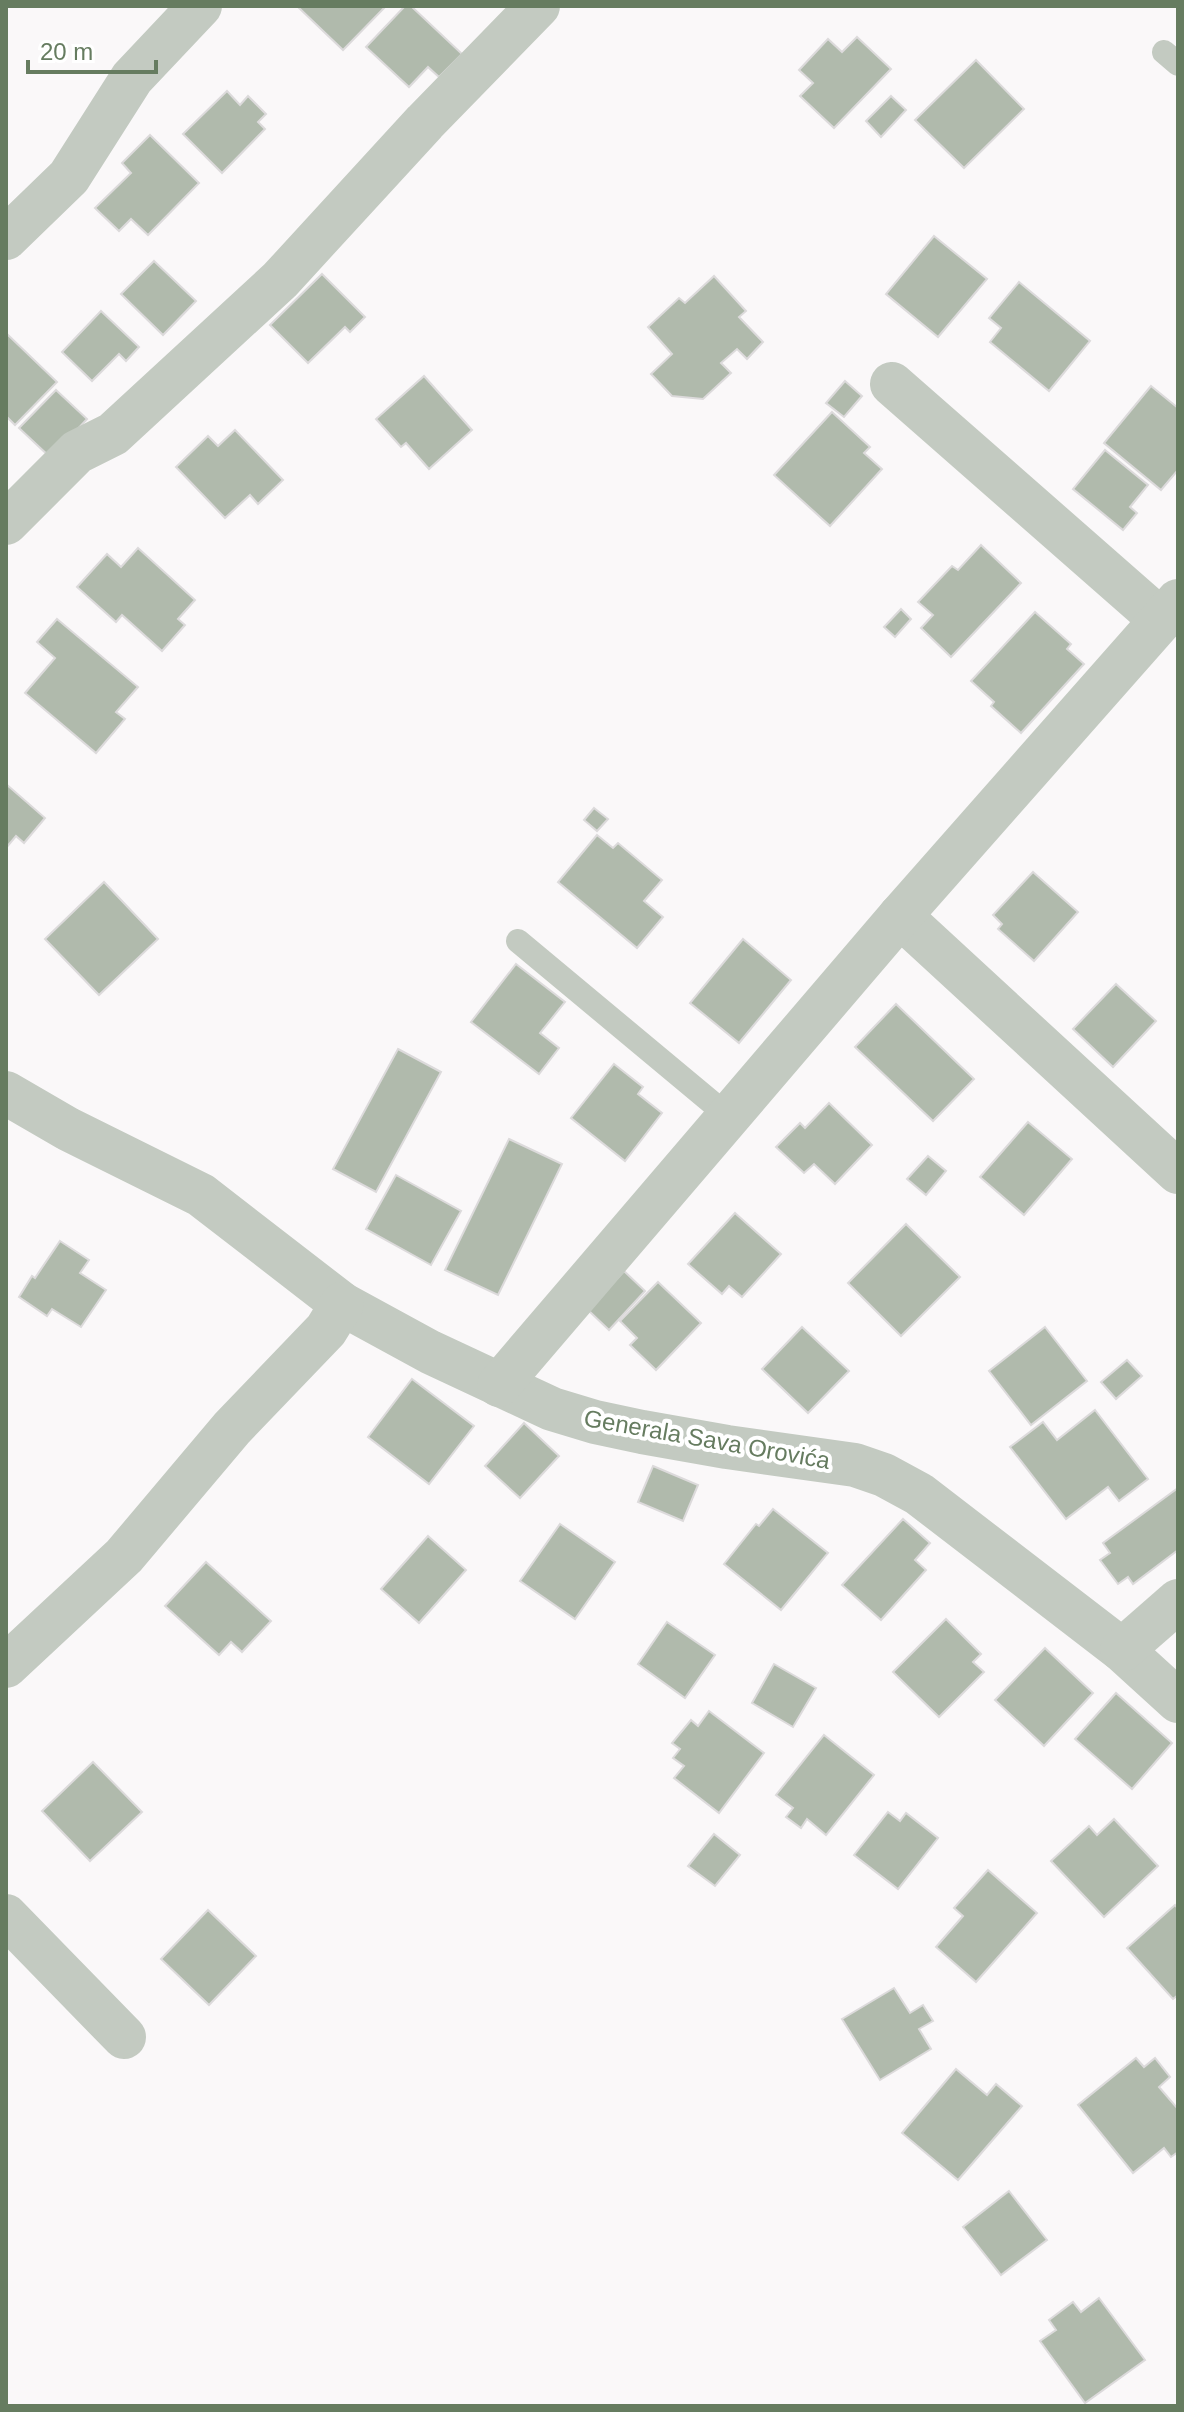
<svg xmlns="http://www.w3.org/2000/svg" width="1184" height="2412" font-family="Helvetica,sans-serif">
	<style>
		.building { fill: #b0baac; stroke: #dcdadb; stroke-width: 2 }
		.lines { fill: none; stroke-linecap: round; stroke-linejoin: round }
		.service { stroke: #c3cac1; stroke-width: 24 }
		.minor { stroke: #c3cac1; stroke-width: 44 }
		.labels { text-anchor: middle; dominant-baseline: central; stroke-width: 8; stroke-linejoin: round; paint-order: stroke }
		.street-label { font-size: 24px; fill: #667c60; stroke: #fff }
	</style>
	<rect width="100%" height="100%" fill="#faf8f9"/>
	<g class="building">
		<path d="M297,6H386L343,50Z"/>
		<path d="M405,6H411L462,54L439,77L428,67L409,87L366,47Z"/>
		<path d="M857,37L891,69L834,128L800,96L813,83L799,70L828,39L842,52Z"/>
		<path d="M976,60L1024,109L964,168L915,120Z"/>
		<path d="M227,91L240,105L248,96L266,114L258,122L265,129L222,173L183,134Z"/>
		<path d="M891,96L906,110L881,137L866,121Z"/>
		<path d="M150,135L199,183L148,235L131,219L119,231L95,208L131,173L122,163Z"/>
		<path d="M934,236L987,279L938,337L886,294Z"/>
		<path d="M154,261L196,301L163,335L121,294Z"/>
		<path d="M322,274L365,317L350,332L345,327L308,363L270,325Z"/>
		<path d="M714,276L746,311L739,317L763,342L747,359L737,349L721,363L731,373L703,399L672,396L651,374L672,354L648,327L679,298L685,303Z"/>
		<path d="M1019,282L1090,341L1049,391L990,342L1001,328L989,318Z"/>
		<path d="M101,311L139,347L126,361L119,354L92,381L62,352Z"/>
		<path d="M7,334L57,382L15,425L6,416Z"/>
		<path d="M424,376L472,430L429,469L406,443L401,447L376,419Z"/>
		<path d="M845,381L862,396L844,417L826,403Z"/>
		<path d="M1151,386L1178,408V470L1161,490L1104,443Z"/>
		<path d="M56,390L87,419L51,458L19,428Z"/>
		<path d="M832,412L870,447L864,453L882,469L830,526L774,475Z"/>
		<path d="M235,430L283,480L258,504L250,495L225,518L176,467L208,436L218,446Z"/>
		<path d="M1105,450L1148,485L1130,507L1137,513L1123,530L1073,489Z"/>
		<path d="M981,545L1021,583L951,657L921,628L933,615L918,602L952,566L958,570Z"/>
		<path d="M138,548L195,600L178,619L185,625L162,651L122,615L116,622L77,587L107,554L121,567Z"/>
		<path d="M901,609L911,619L895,637L884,627Z"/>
		<path d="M1035,612L1071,644L1067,649L1084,664L1021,733L991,706L994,702L971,681Z"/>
		<path d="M57,619L138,687L116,712L125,719L96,753L25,693L55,658L37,642Z"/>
		<path d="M6,784L45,818L24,843L16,836L6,848Z"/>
		<path d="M594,808L608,819L597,831L584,820Z"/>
		<path d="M597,835L613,848L618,843L662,880L644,901L663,917L637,948L558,882Z"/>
		<path d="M1033,872L1078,912L1034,961L998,929L1002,924L993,915Z"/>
		<path d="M104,882L158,939L99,995L45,939Z"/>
		<path d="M743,939L791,980L739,1043L690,1003Z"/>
		<path d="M516,964L565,1002L540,1033L559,1048L539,1074L471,1022Z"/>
		<path d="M1116,984L1156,1021L1113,1067L1073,1029Z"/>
		<path d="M896,1004L974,1079L933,1121L855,1047Z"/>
		<path d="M398,1049L441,1072L376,1192L333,1169Z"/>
		<path d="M614,1064L643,1087L638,1094L662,1113L625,1161L571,1118Z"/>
		<path d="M829,1103L872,1145L835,1184L814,1164L804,1173L776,1147L800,1123L805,1128Z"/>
		<path d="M1028,1122L1072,1159L1024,1215L980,1177Z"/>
		<path d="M509,1139L562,1164L498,1295L445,1270Z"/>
		<path d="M928,1156L946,1171L926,1195L907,1179Z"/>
		<path d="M396,1175L461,1211L431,1265L366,1229Z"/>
		<path d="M735,1213L781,1254L742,1297L729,1286L722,1294L688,1264Z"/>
		<path d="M906,1224L960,1277L901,1336L848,1283Z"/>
		<path d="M60,1241L89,1260L80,1273L106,1290L81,1327L52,1309L47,1316L19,1297L32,1276L35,1278Z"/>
		<path d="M624,1271L645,1291L609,1330L588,1310Z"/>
		<path d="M658,1282L701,1323L656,1370L630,1345L637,1338L620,1321Z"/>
		<path d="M802,1327L849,1371L808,1413L762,1369Z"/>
		<path d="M1045,1327L1087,1381L1031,1425L989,1371Z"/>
		<path d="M1127,1360L1142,1376L1116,1399L1101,1382Z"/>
		<path d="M412,1379L474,1426L429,1484L368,1437Z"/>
		<path d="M1095,1410L1148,1479L1119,1501L1108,1487L1066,1519L1010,1447L1043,1422L1057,1440Z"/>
		<path d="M524,1423L559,1456L520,1498L485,1466Z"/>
		<path d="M653,1466L698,1485L683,1521L638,1502Z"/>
		<path d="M1178,1488V1550L1133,1584L1128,1577L1118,1584L1100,1560L1110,1553L1103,1543Z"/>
		<path d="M773,1509L828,1553L781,1610L724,1564L756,1524L759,1526Z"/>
		<path d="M903,1519L930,1543L915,1560L926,1570L881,1620L842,1585Z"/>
		<path d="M560,1524L615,1562L575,1619L520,1581Z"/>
		<path d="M428,1536L466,1570L419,1623L381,1589Z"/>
		<path d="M206,1562L271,1621L242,1652L231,1642L219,1655L165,1606Z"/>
		<path d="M946,1619L981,1654L973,1662L984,1672L939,1717L893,1672Z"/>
		<path d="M667,1622L715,1655L685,1698L638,1664Z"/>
		<path d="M1045,1648L1093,1693L1044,1746L995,1700Z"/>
		<path d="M774,1664L816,1688L793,1727L752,1703Z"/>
		<path d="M1116,1693L1172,1743L1132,1789L1075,1739Z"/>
		<path d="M709,1711L764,1753L719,1813L674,1778L684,1766L673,1758L680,1749L672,1743L691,1720L698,1726Z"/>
		<path d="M824,1735L874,1775L826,1835L807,1819L801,1828L786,1817L793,1808L776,1795Z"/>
		<path d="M93,1762L142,1812L90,1861L42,1811Z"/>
		<path d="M888,1812L900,1821L906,1813L938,1838L898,1889L854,1855Z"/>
		<path d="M1114,1819L1158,1866L1104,1917L1051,1861L1089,1826L1097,1835Z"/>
		<path d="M714,1834L740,1855L715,1886L688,1866Z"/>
		<path d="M988,1870L1037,1913L976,1982L936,1947L963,1916L954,1908Z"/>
		<path d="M1175,1905L1178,1909V1995L1173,1999L1127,1948Z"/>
		<path d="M208,1910L256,1956L209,2005L161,1959Z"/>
		<path d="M894,1988L910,2013L923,2005L933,2021L919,2029L931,2049L880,2080L842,2019Z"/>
		<path d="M1136,2058L1144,2067L1155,2058L1170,2077L1159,2087L1178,2109V2152L1171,2157L1164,2148L1133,2173L1078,2105Z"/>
		<path d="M956,2069L987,2095L996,2084L1022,2106L958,2180L902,2133Z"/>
		<path d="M1009,2191L1047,2240L1001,2275L963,2227Z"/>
		<path d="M1099,2298L1145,2360L1085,2403L1040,2341L1056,2330L1049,2320L1073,2302L1081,2312Z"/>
	</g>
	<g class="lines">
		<g class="service">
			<path d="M1164,52L1178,64"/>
			<path d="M518,941L728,1116"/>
		</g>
		<g class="minor">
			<path d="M6,238L69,177L132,78L200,6"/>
			<path d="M892,384L1161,620"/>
			<path d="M6,523L77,452L113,434L280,280L425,122L538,6"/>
			<path d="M900,916L1178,1172"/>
			<path d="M6,1093L68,1129L201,1195L342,1304L430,1352L552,1409L595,1422L642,1432L727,1447L855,1465L884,1475L919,1494L1122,1650L1178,1701"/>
			<path d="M499,1385L900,916L1178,601"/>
			<path d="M1122,1650L1178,1601"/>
			<path d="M6,1666L124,1556L232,1428L326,1330L342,1304"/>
			<path d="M6,1916L124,2037"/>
		</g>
	</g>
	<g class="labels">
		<g class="street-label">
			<text transform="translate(707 1439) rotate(10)">Generala Sava Orovića</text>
		</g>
	</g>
	<rect width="1184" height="2412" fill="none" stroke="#667c60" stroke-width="16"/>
	<path d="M28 60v12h128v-12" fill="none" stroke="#667c60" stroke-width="4"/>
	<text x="40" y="60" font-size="24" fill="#667c60" stroke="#ffffff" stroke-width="6" paint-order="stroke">20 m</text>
</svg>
